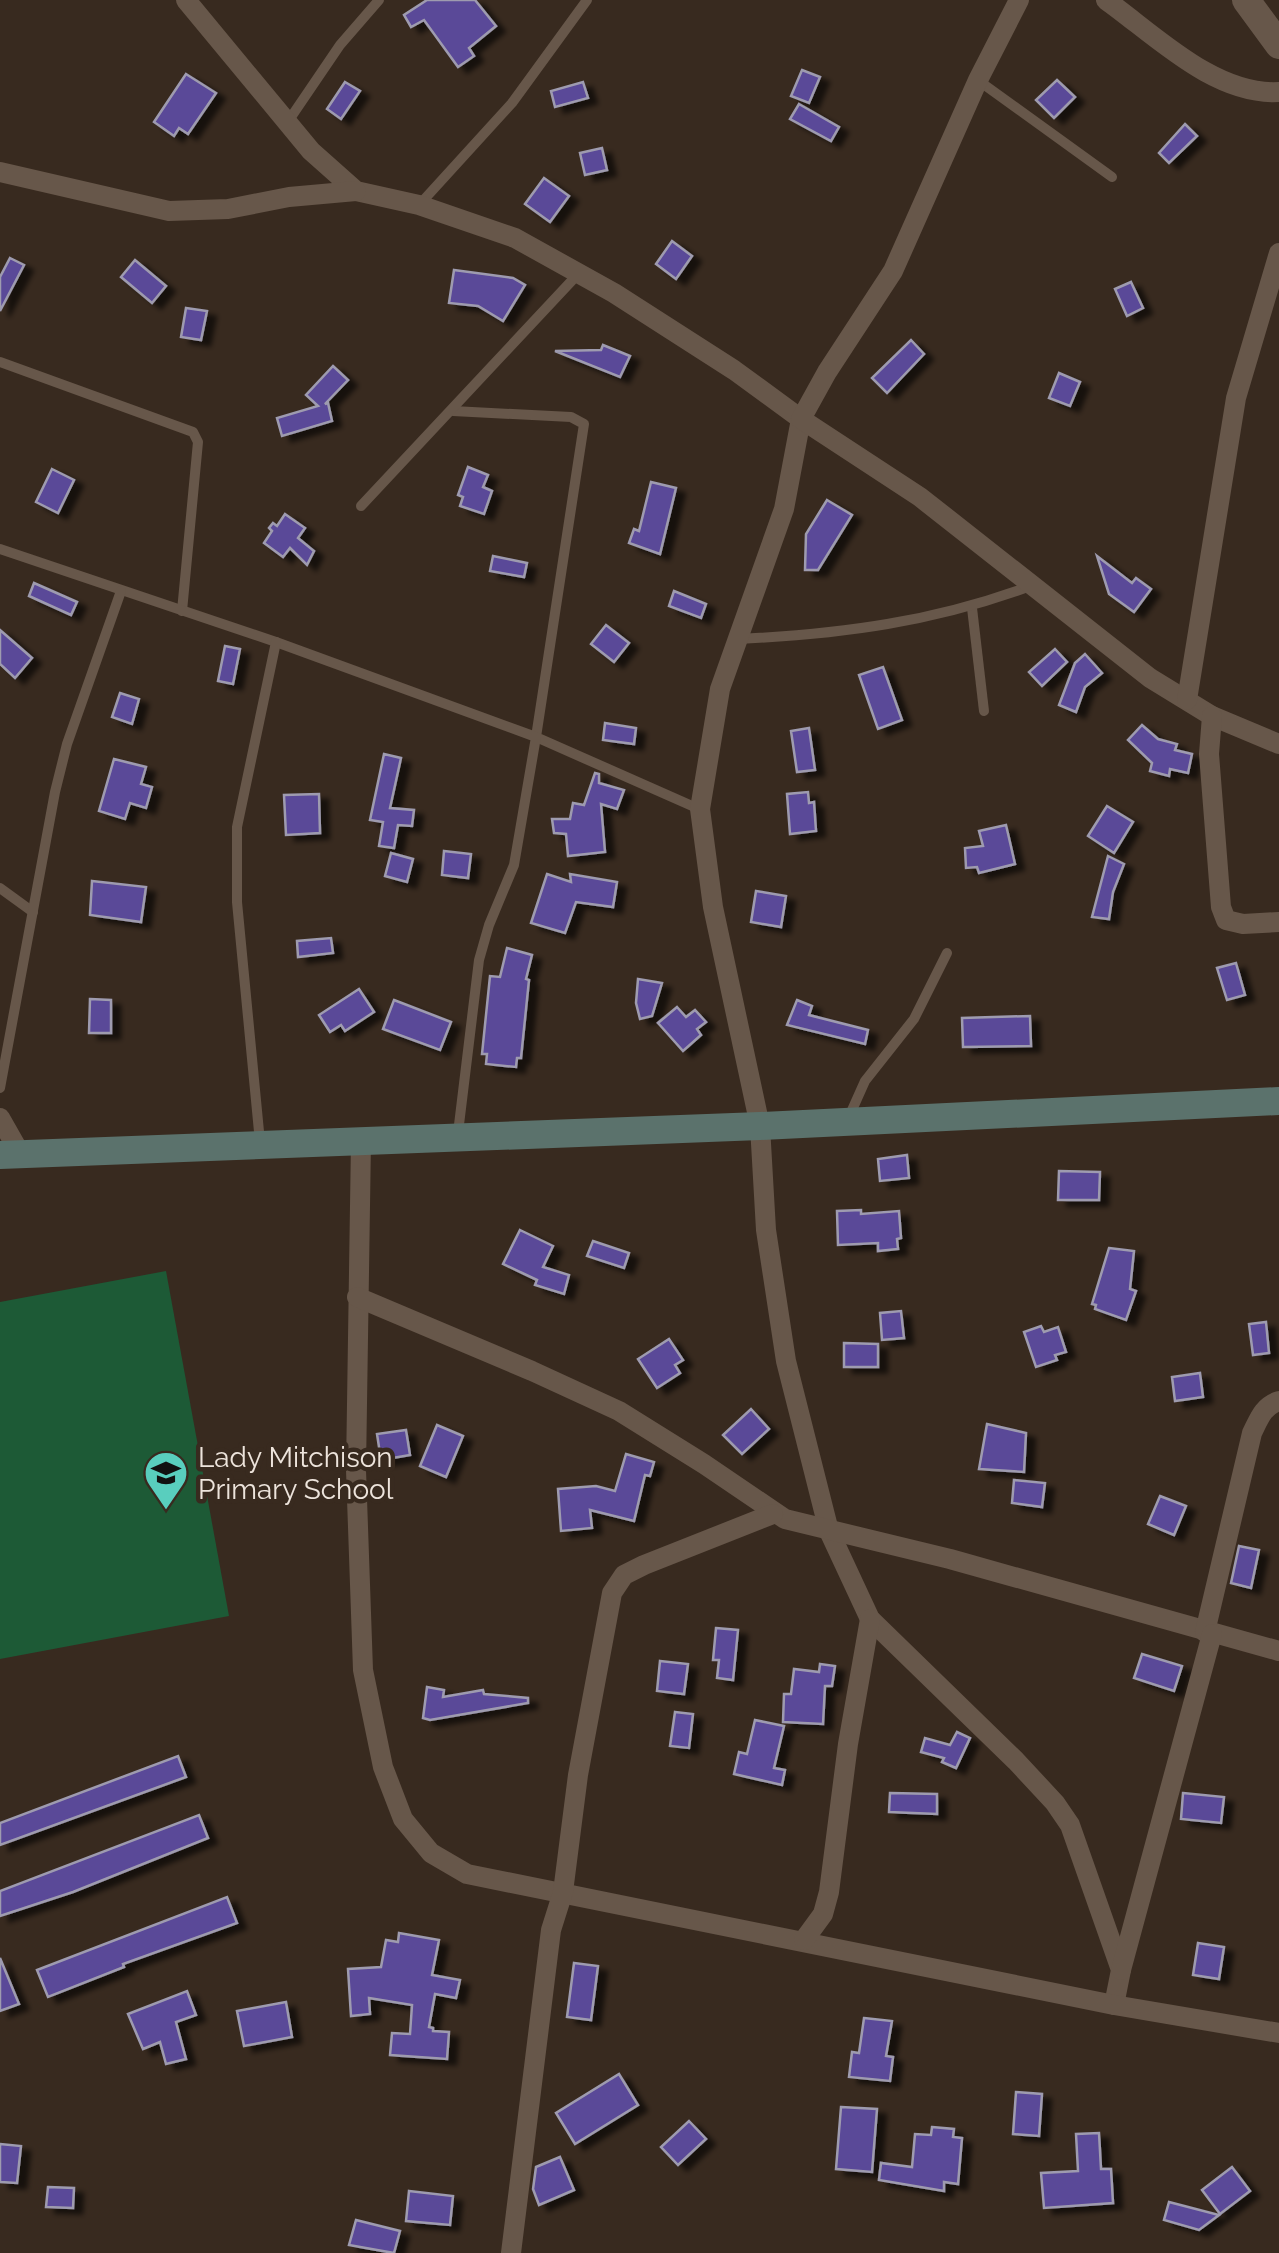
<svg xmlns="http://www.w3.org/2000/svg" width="1279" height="2253" font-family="Raleway,sans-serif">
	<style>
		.green { fill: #1d5a36 }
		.building { fill: #5a4898; stroke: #9e9baf; stroke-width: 2.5; filter: url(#shadow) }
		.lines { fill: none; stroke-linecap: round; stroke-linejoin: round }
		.service { stroke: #67574a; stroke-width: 10 }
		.minor { stroke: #67574a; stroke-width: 20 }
		.tertiary { stroke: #67574a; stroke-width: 28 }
		.secondary { stroke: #5b726c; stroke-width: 28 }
		.labels { text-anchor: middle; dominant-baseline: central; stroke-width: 9; stroke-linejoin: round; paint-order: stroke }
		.poi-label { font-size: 28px; fill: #ede4dc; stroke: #382a1f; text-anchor: start }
	</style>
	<defs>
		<filter id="shadow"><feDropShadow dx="9" dy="5.5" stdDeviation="2.5" flood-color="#0009"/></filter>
	</defs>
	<rect width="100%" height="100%" fill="#382a1f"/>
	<path class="green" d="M166,1271L229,1616L0,1659V1302Z"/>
	<g class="building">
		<path d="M427,0H475L496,26L469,48L474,56L458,67L424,20L411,27L404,15Z"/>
		<path d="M802,70L820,77L809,103L791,96Z"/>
		<path d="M186,74L216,93L188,134L179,128L174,136L154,122Z"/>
		<path d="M1057,80L1075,97L1054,118L1036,100Z"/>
		<path d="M345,82L360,91L341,119L327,109Z"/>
		<path d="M583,82L588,98L555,107L551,91Z"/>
		<path d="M799,104L839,127L831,141L790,119Z"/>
		<path d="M1185,124L1197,136L1169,163L1159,153Z"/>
		<path d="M602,148L607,170L585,175L580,153Z"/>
		<path d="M544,178L569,196L550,222L525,204Z"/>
		<path d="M672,241L692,256L676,279L656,264Z"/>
		<path d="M10,258L24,265L0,311V277Z"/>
		<path d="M135,260L166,286L152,303L121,277Z"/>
		<path d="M454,270L513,278L525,285L503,321L478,306L449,303Z"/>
		<path d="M1131,282L1143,308L1127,316L1115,289Z"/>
		<path d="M186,308L207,311L201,340L181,337Z"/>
		<path d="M911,340L924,354L887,393L872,378Z"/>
		<path d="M603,345L630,356L620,377L555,351L601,350Z"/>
		<path d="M333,366L348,380L325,404L328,403L332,421L282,436L277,418L318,406L306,395Z"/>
		<path d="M1059,373L1080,382L1070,406L1049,398Z"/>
		<path d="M468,467L488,475L483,487L492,491L484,514L460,506L463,497L458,495Z"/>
		<path d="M52,469L74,480L58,513L36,502Z"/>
		<path d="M651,482L676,488L660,554L629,543L634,529L639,531Z"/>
		<path d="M827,500L852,515L818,570H805L806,534Z"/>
		<path d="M285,514L305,528L298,538L314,551L307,565L290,548L283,557L264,543L272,531L269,528L273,523L277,526Z"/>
		<path d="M493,556L527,563L524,577L490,571Z"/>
		<path d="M1097,556L1132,583L1136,578L1151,589L1134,612L1109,594Z"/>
		<path d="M34,583L77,602L71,615L29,596Z"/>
		<path d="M674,591L706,604L701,618L669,606Z"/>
		<path d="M606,625L629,643L614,662L591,644Z"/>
		<path d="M0,630L32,658L15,678L0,664Z"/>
		<path d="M225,646L240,649L233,684L218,681Z"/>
		<path d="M1055,649L1067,662L1042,686L1029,672Z"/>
		<path d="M1085,654L1102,673L1085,687L1076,712L1059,705L1075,663Z"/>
		<path d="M883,667L902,720L878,729L859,675Z"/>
		<path d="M120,693L139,699L132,724L112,717Z"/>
		<path d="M605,723L636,728L634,744L603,740Z"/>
		<path d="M1142,725L1158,739L1177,744L1175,750L1192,754L1188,773L1170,769L1169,776L1150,771L1152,763L1128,740Z"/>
		<path d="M809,728L815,770L797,772L791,731Z"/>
		<path d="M384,754L401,758L390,808L414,810L412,826L398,825L394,848L379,846L383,822L370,820Z"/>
		<path d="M114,759L146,767L141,784L152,787L146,808L130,803L125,819L99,811Z"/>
		<path d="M595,773L599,774V783L624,790L617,809L601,804L605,852L568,856L566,834L554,833L552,819H570L573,803L584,805Z"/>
		<path d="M808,792L809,803L814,802L816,831L790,834L787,794Z"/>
		<path d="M319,794L320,833L286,835L284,795Z"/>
		<path d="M1107,806L1133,822L1114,853L1088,836Z"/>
		<path d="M1006,825L1015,864L979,873L977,867L966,868L965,848L983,846L979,831Z"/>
		<path d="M444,851L471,854L468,878L442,875Z"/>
		<path d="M391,853L413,859L407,882L385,876Z"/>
		<path d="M1108,856L1124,864L1113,892L1109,919L1092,917Z"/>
		<path d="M547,874L571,882L570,874L617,882L613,907L576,902L565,933L531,923Z"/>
		<path d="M92,881L146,887L141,922L90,915Z"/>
		<path d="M756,891L786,896L781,927L751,922Z"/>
		<path d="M331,938L333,953L298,957L297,941Z"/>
		<path d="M507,948L532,955L526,979L529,980L521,1058H517L516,1067L486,1064L487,1054H482L490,976L500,977Z"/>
		<path d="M1236,963L1245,995L1227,1000L1217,968Z"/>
		<path d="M638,979L662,983L652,1016L640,1019L636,1003Z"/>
		<path d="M359,989L374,1012L345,1031L341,1025L330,1032L319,1015Z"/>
		<path d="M90,999L111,1000V1033H89Z"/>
		<path d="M394,1000L451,1022L440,1050L383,1029Z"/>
		<path d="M797,1000L812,1006L809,1015L868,1030L865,1044L787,1025Z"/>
		<path d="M677,1007L686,1017L695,1010L706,1022L697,1029L701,1035L683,1051L658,1023Z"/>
		<path d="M1030,1016L1031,1046L963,1047L962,1018Z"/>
		<path d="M907,1155L909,1178L880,1181L878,1159Z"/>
		<path d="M1059,1171L1100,1172L1099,1200H1058Z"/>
		<path d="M861,1210V1214L899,1211L901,1238L897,1239L898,1249L878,1251V1243L838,1245L837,1211Z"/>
		<path d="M520,1230L553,1246L543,1267L569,1275L564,1294L535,1285L537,1280L503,1264Z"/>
		<path d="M593,1241L629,1253L624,1268L587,1256Z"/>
		<path d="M1109,1248L1134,1251L1130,1289L1136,1291L1126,1320L1095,1309L1096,1305L1092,1304Z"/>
		<path d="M901,1311L904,1338L882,1340L880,1313Z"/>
		<path d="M1266,1322L1269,1353L1253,1355L1249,1324Z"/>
		<path d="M1041,1326L1044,1332L1058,1327L1066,1352L1055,1355L1057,1360L1036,1367L1024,1332Z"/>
		<path d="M669,1339L683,1360L675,1365L680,1373L657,1388L638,1359Z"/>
		<path d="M844,1343L878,1344V1367H844Z"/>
		<path d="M1200,1373L1203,1397L1175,1401L1172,1377Z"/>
		<path d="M751,1409L769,1429L742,1454L723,1435Z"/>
		<path d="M987,1424L1026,1433L1024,1472L979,1469Z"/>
		<path d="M437,1425L463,1436L446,1477L420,1466Z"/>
		<path d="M406,1430L410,1455L381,1460L377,1434Z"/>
		<path d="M626,1454L654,1462L650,1476L645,1475L634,1521L590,1510L592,1528L561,1531L558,1489L596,1486L615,1491Z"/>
		<path d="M1014,1480L1045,1483L1042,1507L1012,1503Z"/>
		<path d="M1160,1496L1186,1506L1174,1535L1148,1524Z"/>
		<path d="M1239,1546L1259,1550L1251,1588L1231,1583Z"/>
		<path d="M716,1628L738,1630L733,1680L717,1678L719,1660H713Z"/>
		<path d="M1142,1654L1182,1666L1174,1691L1134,1678Z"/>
		<path d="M660,1661L688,1664L684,1694L657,1691Z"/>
		<path d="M820,1664L835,1666L832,1686H825L823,1724L783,1722L784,1694H791L794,1669L819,1672Z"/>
		<path d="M427,1687L444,1690L443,1697L483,1690L484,1694L528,1698V1703L430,1720L423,1718Z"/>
		<path d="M675,1712L693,1714L689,1748L670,1746Z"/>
		<path d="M755,1720L784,1726L774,1768L785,1770L782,1785L734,1774L739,1752L747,1754Z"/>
		<path d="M957,1732L970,1738L956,1768L942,1762L944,1758L921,1752L925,1738L950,1745Z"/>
		<path d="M178,1756L186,1777L0,1845V1823Z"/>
		<path d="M890,1793L937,1794V1814L889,1812Z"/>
		<path d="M1183,1793L1224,1797L1221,1823L1181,1819Z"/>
		<path d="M199,1815L208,1838L73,1892L0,1916V1891Z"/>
		<path d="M227,1897L237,1923L123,1964L124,1967L48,1997L37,1970Z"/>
		<path d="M399,1933L439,1940L432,1975L460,1980L456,1998L435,1994L429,2027L433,2028V2031L449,2032L447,2059L390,2055L392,2033L410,2034L412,2005L369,1998L370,2014L351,2016L348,1969L381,1967L386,1940L398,1942Z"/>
		<path d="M1198,1943L1224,1947L1219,1979L1193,1975Z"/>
		<path d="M0,1958L19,2004L0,2011Z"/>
		<path d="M574,1963L598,1966L591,2020L567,2017Z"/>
		<path d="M187,1991L196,2015L176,2022L186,2059L166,2064L160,2042L143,2049L128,2014Z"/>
		<path d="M286,2002L292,2037L244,2046L237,2011Z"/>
		<path d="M864,2018L892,2021L886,2056L893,2057L890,2081L849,2077L852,2052L859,2053Z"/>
		<path d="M619,2074L638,2105L575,2144L556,2113Z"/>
		<path d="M1016,2092L1042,2094L1039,2136L1013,2134Z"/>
		<path d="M841,2107L877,2109L872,2172L836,2169Z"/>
		<path d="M689,2121L706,2139L678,2165L661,2147Z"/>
		<path d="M932,2127L954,2129L953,2137L962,2138L958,2184L944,2182V2191L879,2180L881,2163L912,2167L915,2134L931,2135Z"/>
		<path d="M1099,2133L1101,2169H1111L1113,2203L1044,2208L1041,2173L1078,2171L1076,2134Z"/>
		<path d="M0,2144L21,2146L17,2183L0,2182Z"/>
		<path d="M560,2157L574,2190L539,2205L533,2189L536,2167Z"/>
		<path d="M1232,2167L1250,2191L1220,2214L1202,2190Z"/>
		<path d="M48,2187L74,2188L73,2208L46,2207Z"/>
		<path d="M409,2191L453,2196L450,2225L406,2221Z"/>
		<path d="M1169,2202L1219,2215L1199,2230L1164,2220Z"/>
		<path d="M356,2220L400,2231L394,2253L349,2245Z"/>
	</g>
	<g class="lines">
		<g class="service">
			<path d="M979,81L1112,177"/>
			<path d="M287,123L340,45L379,0"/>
			<path d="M420,204L512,103L587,0"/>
			<path d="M0,362L193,432L198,442L182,611"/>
			<path d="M453,411L571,417L584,424L536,737L699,809"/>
			<path d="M361,506L579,273"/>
			<path d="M0,549L276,642L536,737L514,865L489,925L479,960L458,1133"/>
			<path d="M972,608L984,711"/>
			<path d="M738,639C842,634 934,622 1033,585"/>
			<path d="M0,888L33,912"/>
			<path d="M0,1088L55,792L67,744L121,591"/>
			<path d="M848,1119L865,1081L914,1019L947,953"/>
			<path d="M260,1142L237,902V827L276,642"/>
		</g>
		<g class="minor">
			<path d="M186,0L311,151L356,191L419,205L515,238L614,293L734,370L801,419L784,509L720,689L700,809L713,907L760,1126L766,1230L786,1361L829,1531L870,1619L1016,1761L1055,1803L1070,1825L1121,1970L1114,2005"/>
			<path d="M1019,0L978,80L893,271L827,372L801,419L920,497L1150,678L1212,716L1279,744"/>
			<path d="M1106,0C1155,35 1215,96 1279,92"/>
			<path d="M0,172L169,211L228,209L289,197L356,191"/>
			<path d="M1187,700L1236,398L1279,253"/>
			<path d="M1212,716L1209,754L1221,907L1226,920L1243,924L1279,922"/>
			<path d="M0,1118L21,1155"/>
			<path d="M361,1140L356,1470L363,1670L383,1767L403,1819L431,1853L467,1874L1114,2005L1279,2033"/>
			<path d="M357,1297L532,1371L619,1411L704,1464L785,1519L950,1559L1279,1651"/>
			<path d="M1205,1632L1252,1433C1259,1419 1263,1406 1279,1401"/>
			<path d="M804,1940L823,1914L829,1892L848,1744L870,1619"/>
			<path d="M1121,1970L1212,1634"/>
			<path d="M511,2253L551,1930L563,1892L578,1775L612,1593L624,1575L644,1565L773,1514"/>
		</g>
		<path class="tertiary" d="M1246,0L1279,45"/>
		<path class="secondary" d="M0,1155L760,1126L1279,1101"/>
	</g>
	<defs>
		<symbol id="school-pin" viewBox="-11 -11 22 30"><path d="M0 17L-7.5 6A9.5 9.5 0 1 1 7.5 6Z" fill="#59cebe" stroke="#382a1f"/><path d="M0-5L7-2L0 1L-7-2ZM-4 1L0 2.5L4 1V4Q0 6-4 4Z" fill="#111"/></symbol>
	</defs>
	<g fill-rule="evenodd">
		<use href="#school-pin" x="141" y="1448" width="50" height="68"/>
	</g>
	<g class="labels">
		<g class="poi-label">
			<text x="198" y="1457">Lady Mitchison<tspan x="198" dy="32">Primary School</tspan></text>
		</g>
	</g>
</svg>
